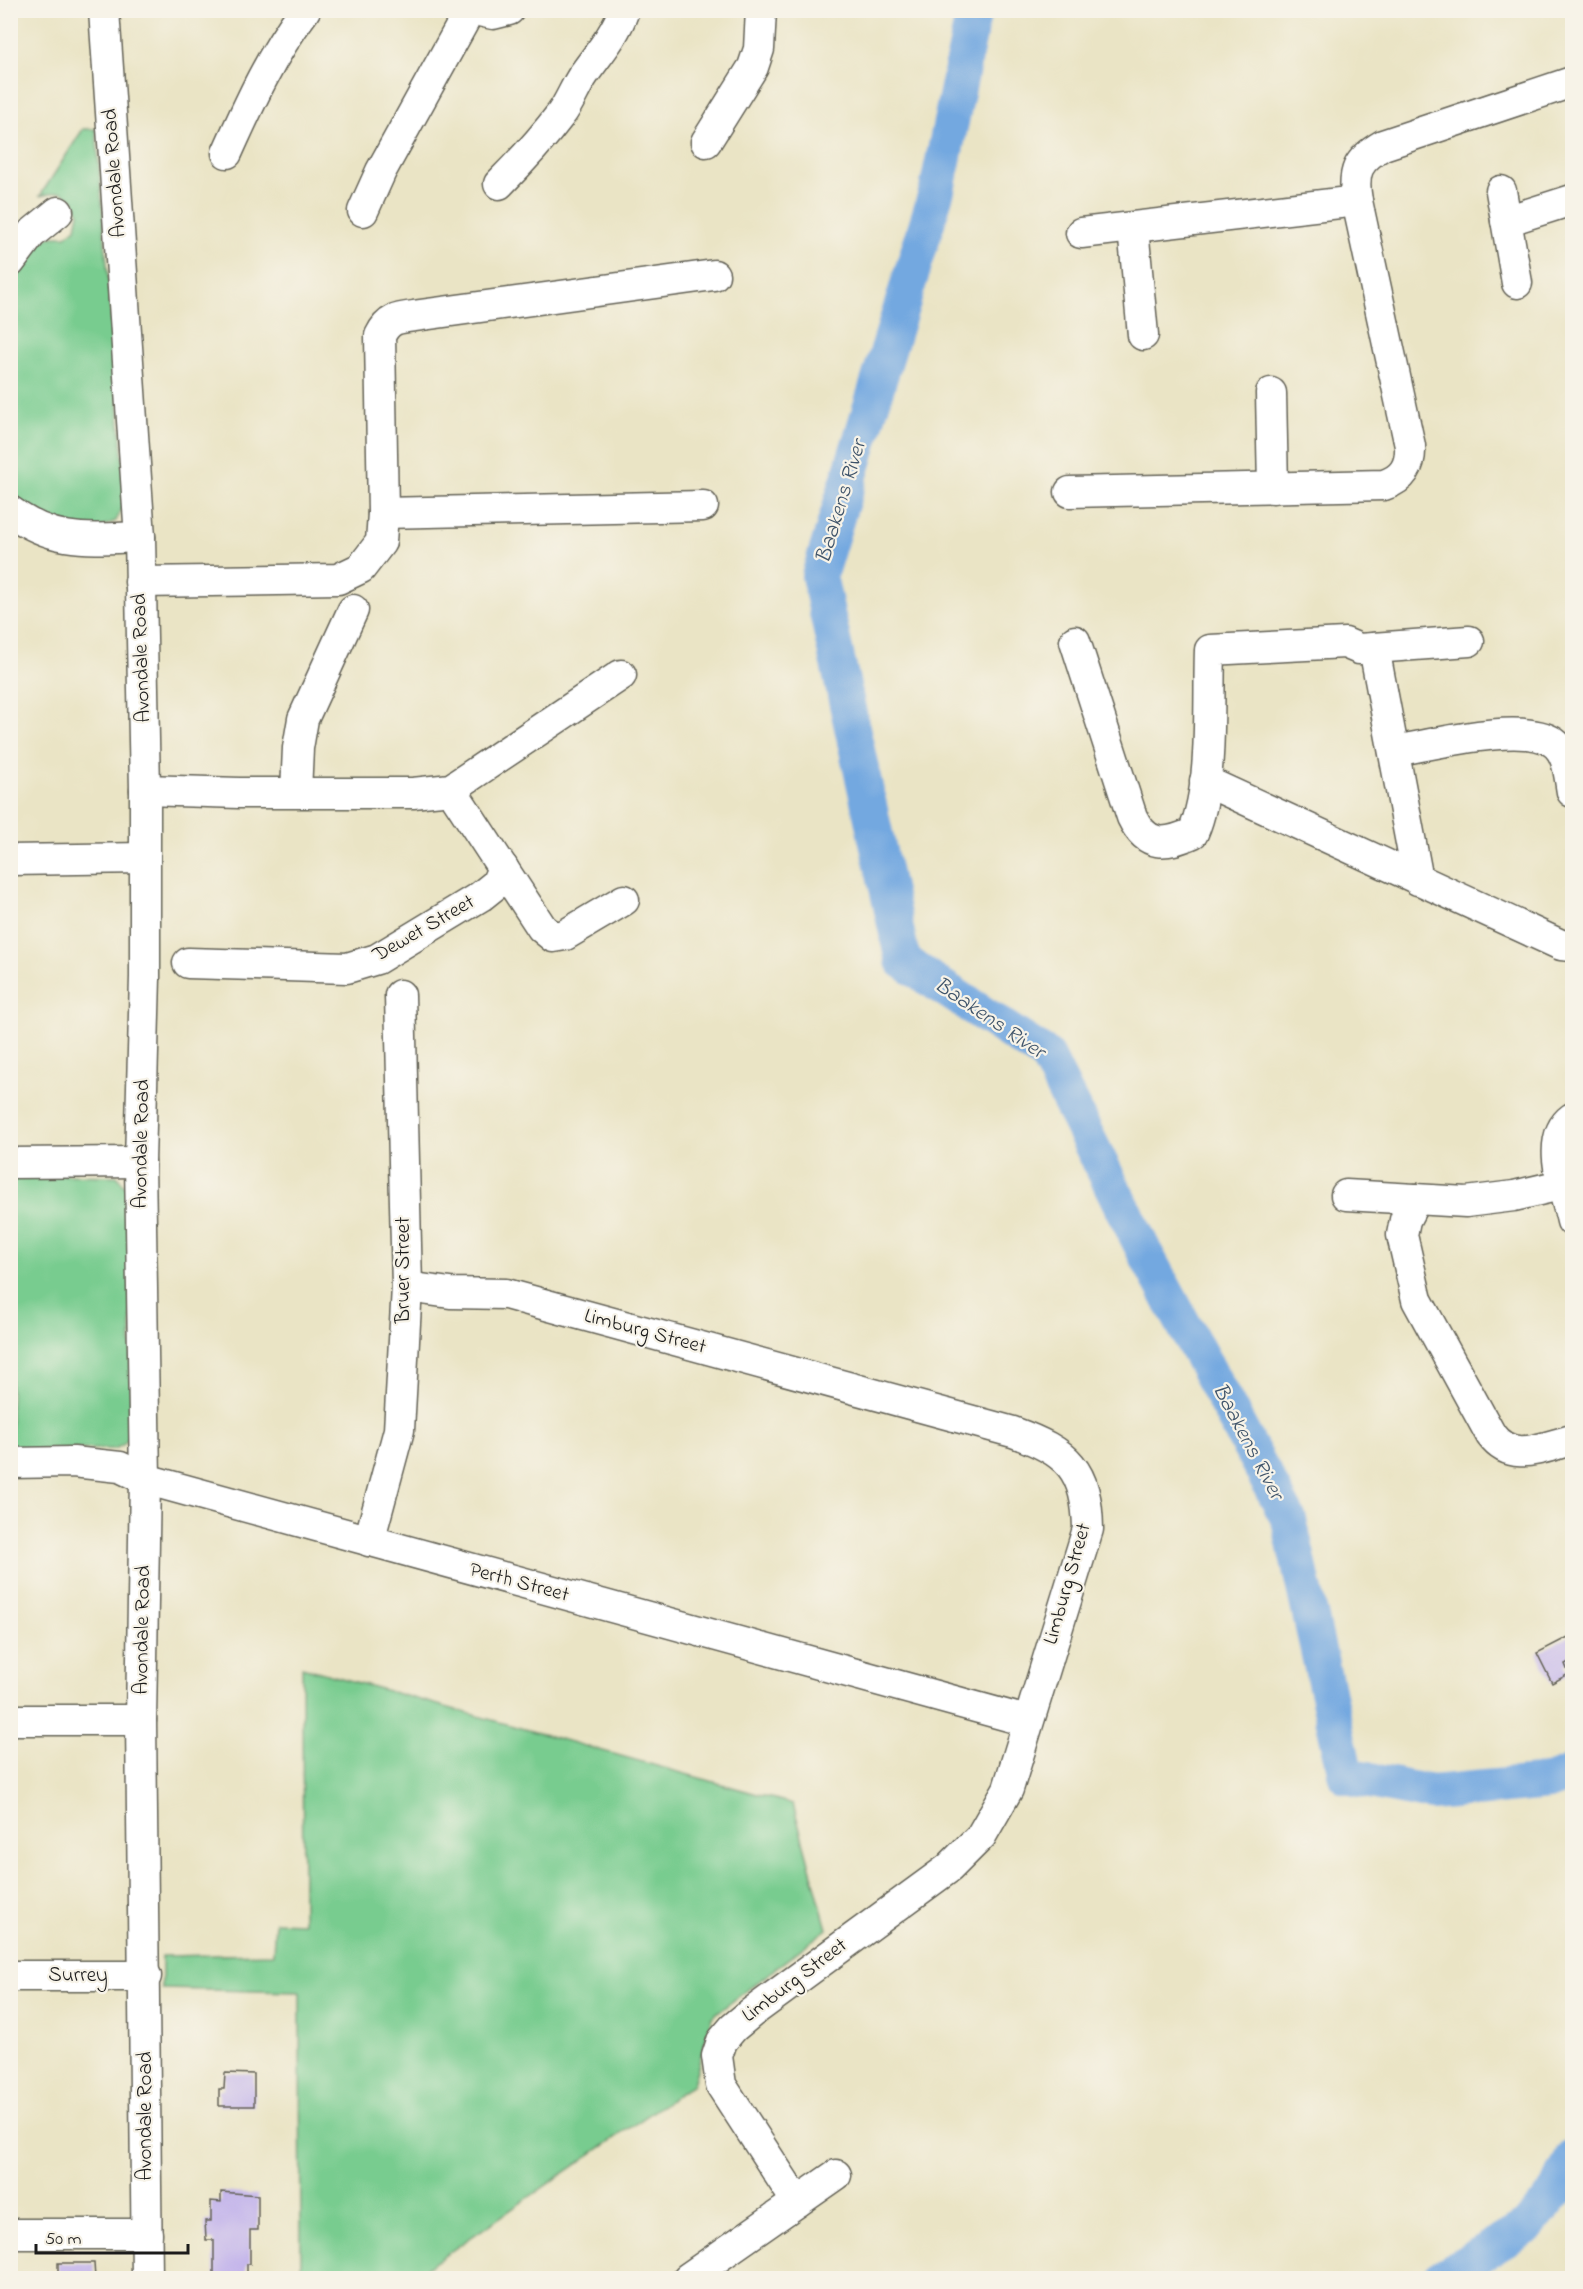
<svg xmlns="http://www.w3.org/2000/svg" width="1583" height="2289" font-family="'Indie Flower',sans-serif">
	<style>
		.green { fill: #78cc8f; stroke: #4a7456; stroke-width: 1.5 }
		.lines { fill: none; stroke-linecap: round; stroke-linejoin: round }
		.river { stroke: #73a8e0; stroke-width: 36 }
		.building { fill: #beaeeb }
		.minor-casing { stroke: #646257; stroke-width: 33 }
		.minor { stroke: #fff; stroke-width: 30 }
		.labels { text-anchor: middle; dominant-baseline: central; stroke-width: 4.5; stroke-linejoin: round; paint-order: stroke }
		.street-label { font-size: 21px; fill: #1c1c1c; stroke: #f7f3e8 }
		.water-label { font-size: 22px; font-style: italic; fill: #3f546a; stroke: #f7f3e8 }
	</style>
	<rect width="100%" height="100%" fill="#f7f3e8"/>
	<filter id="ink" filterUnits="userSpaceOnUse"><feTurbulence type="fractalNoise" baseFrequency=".0167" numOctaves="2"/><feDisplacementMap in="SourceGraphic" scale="12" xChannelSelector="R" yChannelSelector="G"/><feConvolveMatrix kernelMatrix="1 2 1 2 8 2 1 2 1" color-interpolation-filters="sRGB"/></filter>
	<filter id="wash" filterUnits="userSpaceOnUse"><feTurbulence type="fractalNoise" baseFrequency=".008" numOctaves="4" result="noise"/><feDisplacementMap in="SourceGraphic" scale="24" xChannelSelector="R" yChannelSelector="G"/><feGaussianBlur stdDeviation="1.35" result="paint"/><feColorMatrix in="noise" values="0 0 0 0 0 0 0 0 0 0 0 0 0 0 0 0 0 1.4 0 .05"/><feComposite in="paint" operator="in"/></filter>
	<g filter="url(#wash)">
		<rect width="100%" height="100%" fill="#eae4c5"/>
		<g class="green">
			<path d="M83,129H96L126,499L116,521L89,532L62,527L11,497V277L34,245L52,236H66L76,228L79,213L73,199L61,192L40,196Z"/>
			<path d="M11,1174L117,1176L131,1193V1434L124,1444L115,1449L11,1450Z"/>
			<path d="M302,1667L793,1804L827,1929L712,2017L693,2084L412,2278H301L300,1992L162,1989V1956L273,1954L275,1922L303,1923Z"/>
		</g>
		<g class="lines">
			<g class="river">
				<path d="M974,10L937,190L819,576L903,961L1047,1056L1144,1251L1289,1520L1346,1776L1431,1793L1549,1782L1572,1773"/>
				<path d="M1440,2278L1527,2227L1558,2190L1572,2158"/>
			</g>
		</g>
		<g id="blocks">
			<g class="building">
				<path d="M1572,1635V1660L1565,1664L1569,1674L1552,1683L1537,1653Z"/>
				<path d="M225,2073L254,2074V2106H219V2089H224Z"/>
				<path d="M221,2192L258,2195V2230H250V2264H247V2278H214V2240H206L205,2221H211V2201L221,2202Z"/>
				<path d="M58,2263H94L95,2278H58Z"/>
			</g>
		</g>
	</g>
	<g filter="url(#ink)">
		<use href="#blocks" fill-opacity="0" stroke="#646257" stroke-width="1.5"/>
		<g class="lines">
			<defs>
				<g id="minor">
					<path d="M104,10L140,537L145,790V977L140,1162L145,1479L141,1720L147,2278"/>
					<path d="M475,10L493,14L509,10"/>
					<path d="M706,142L753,67L759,49L761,10"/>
					<path d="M227,153C250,102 271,55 305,10"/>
					<path d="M499,184C521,162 542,139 561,114C570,102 575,87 584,74C599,53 615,35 624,10"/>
					<path d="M1501,191L1517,283"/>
					<path d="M363,211L381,171L470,10"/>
					<path d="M1506,221L1572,200"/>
					<path d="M1133,228L1143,335"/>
					<path d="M1081,233L1357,201"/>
					<path d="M10,262L31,234L58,212"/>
					<path d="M1271,393L1273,488"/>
					<path d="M1070,492L1384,485C1403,479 1411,466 1410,446L1357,201C1352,172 1357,160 1383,145L1572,82"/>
					<path d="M10,511C54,544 89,539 140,537"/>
					<path d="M383,513L703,506"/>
					<path d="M140,582L338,579L361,568L381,542L383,513L380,336C388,319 397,318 414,316L714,275"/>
					<path d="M1075,641L1132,817C1147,848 1165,845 1193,833C1214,785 1208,703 1210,650L1345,643L1359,649L1469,641"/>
					<path d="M1374,648L1418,880"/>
					<path d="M1394,751C1431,745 1522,721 1553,742C1568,752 1569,775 1572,792"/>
					<path d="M1205,781L1561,945L1572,946"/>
					<path d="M451,789L542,928L553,937L565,935L624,900"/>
					<path d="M145,790L239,793H413L451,789L621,675"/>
					<path d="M296,792L298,748L303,719L353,610"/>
					<path d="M10,860L145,858"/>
					<path d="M188,963L347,968L377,959L481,896L496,884L503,868"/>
					<path d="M1572,1118C1543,1139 1566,1193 1572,1221"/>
					<path d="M10,1163L140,1162"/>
					<path d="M1346,1195L1466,1202L1514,1196L1565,1184"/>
					<path d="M1416,1199L1405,1220L1402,1235L1417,1300L1491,1435C1512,1464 1542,1447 1572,1440"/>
					<path d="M407,1287L450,1293L506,1294L1013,1432C1068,1452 1087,1469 1088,1529L1008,1789L981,1836L949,1868L751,2013L733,2028L722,2041L717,2056L721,2085L797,2202"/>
					<path d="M10,1463L73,1462L120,1467L145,1479L1027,1721"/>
					<path d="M369,1541L399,1430L407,1287L400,995"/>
					<path d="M10,1720H141"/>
					<path d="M10,1976H146"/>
					<path d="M10,2234H147"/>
					<path d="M688,2278L836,2175"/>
				</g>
			</defs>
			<use href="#minor" class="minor-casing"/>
			<use href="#minor" class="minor"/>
		</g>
	</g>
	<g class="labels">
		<g class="street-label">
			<text transform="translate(115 173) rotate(-94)">Avondale Road</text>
			<text transform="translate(142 658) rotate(-92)">Avondale Road</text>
			<text transform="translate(424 929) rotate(-30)">Dewet Street</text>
			<text transform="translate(142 1144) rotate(-89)">Avondale Road</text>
			<text transform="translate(404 1270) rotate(-90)">Bruer Street</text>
			<text transform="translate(645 1332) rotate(15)">Limburg Street</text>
			<text transform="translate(519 1583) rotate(15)">Perth Street</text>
			<text transform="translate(1068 1584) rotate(-74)">Limburg Street</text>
			<text transform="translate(143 1630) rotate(-89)">Avondale Road</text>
			<text x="78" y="1976">Surrey</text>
			<text transform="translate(795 1981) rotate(-37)">Limburg Street</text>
			<text transform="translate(146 2116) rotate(-90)">Avondale Road</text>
		</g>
		<g class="water-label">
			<text transform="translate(842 502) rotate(-73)">Baakens River</text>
			<text transform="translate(989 1019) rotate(34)">Baakens River</text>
			<text transform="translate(1247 1442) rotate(62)">Baakens River</text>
		</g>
	</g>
	<rect width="1583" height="2289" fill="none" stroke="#f7f3e8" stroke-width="36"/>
	<path d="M36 2244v9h152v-9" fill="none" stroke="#1c1c1c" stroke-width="3"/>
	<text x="45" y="2244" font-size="18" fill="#1c1c1c" stroke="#f7f3e8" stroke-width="4.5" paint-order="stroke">50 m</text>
</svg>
